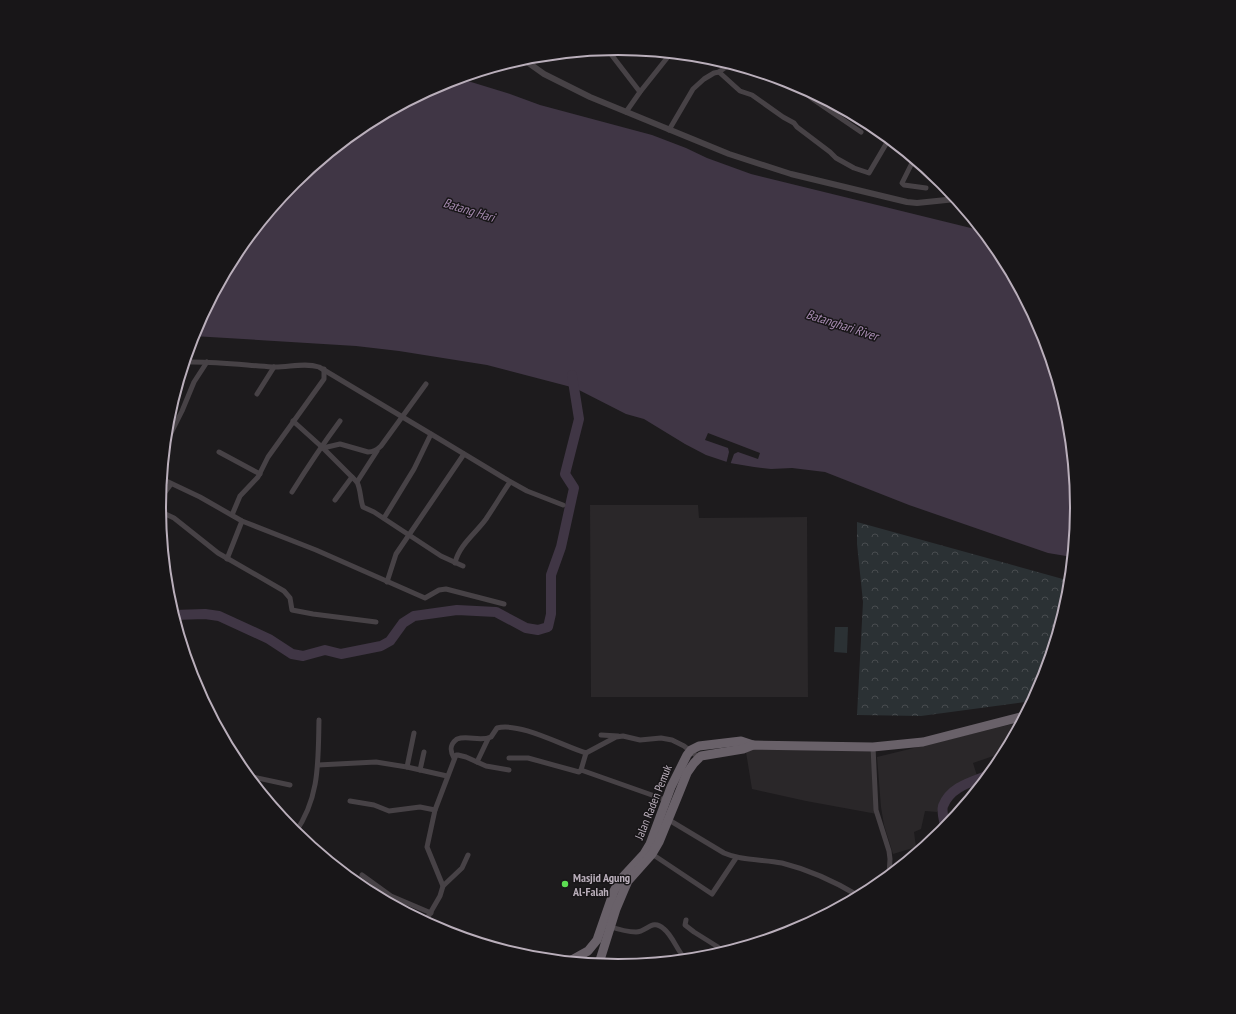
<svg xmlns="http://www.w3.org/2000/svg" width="1236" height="1014" font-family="'PT Sans Narrow',sans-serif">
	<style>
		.built { fill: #2a2729 }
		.forest { fill: url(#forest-crowns) }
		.pitch { fill: #2b3134 }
		.water { fill: #403645 }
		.pier { fill: #1d1b1d }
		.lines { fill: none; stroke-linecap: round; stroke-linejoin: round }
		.river { stroke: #403645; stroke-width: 10 }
		.minor { stroke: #474246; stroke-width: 5 }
		.tertiary { stroke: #474246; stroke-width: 6 }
		.trunk { stroke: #696169; stroke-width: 9 }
		.poi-dot { fill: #5cde52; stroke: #181618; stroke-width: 1.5 }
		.labels { text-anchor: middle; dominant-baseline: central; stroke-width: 3; stroke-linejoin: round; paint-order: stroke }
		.street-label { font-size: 12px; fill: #baafbb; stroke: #181618 }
		.poi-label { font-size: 12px; font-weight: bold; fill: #baafbb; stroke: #181618; text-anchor: start }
		.water-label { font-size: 13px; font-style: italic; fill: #a78bb1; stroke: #181618 }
		.rim { fill: none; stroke: #baafbb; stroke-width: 2 }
	</style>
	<defs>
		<pattern id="forest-crowns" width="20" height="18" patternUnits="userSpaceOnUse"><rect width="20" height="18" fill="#2b3134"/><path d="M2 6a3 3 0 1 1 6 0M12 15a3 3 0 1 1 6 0" fill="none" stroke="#484c4f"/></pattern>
	</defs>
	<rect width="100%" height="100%" fill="#1d1b1d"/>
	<g class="built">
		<path d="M590,505H698L699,518L807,517L808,697H591Z"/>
		<path d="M1021,723L1005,752L973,763L979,782L958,788L941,806L937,812L925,811L921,829L914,832L916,847L893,854L884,825L881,807L877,757L1008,725Z"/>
		<path d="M756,748L873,750L877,814L806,801L752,789L746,752Z"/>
	</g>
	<path class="forest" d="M857,522L1070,581L1068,597L1042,683L1032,701L921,716L857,715L863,602L857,544Z"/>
	<path class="pitch" d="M835,627H848L847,653L834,652Z"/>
	<path class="water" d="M458,78L507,93L540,105L652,135L686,148L707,158L751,174L983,231L1000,252L1042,332L1068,418L1077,507L1072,557L1048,553L909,505L825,472L792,468L771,469L754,467L730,463L706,455L685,444L644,419L626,414L575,388L487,365L399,351L356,346L193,336L236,252L294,182L363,125L443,83Z"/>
	<path class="pier" d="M708,433L760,453L758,459L738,452L734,454L730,465L726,464L729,452L728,448L705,440Z"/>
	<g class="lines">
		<g class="river">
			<path d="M174,615L205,614L219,616L269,639L292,654L303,656L325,650L341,654L381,646L390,641L403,623L414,616L457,610L496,612L526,628L538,630L548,627L551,614V575L561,547L574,488L565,474L579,419L572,375"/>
			<path d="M945,828C945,821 941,813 943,806C950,787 971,782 989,775"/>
		</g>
		<g class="minor">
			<path d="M607,49L640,92"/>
			<path d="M569,54L571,53"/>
			<path d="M719,72L740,91L752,95L783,117L794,123L797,127L830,152L836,158L854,168L869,173L889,139"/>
			<path d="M793,83L814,100L861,132"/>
			<path d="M626,112L640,92L671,53"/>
			<path d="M669,130L693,89L704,79L714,73L719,72L730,64"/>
			<path d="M914,159L902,183L904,185L926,188"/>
			<path d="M185,362C214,361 243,365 272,367C287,368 304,362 319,367L441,440L504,478L527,491L563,505"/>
			<path d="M257,394L274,367"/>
			<path d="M293,421L323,448L357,482C361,490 360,499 363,507L374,512L441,556L463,566"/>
			<path d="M165,445L182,411L194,382L207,362"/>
			<path d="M323,448L340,444L368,452C374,452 377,450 381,446L426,384"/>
			<path d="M219,452L260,474"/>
			<path d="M162,479L200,497L242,521L316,550L425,598L439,590L446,589L504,604"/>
			<path d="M357,482L377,451"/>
			<path d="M292,492C307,468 323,444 340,421"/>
			<path d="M160,499L171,484"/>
			<path d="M335,500L352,477"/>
			<path d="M159,511L174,518L218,553L284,591L290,598L292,610L313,614L376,622"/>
			<path d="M232,515L240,496L258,477L268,457L324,379V369"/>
			<path d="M384,518L414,469L431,434"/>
			<path d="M227,559L242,521"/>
			<path d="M455,563C459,545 476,533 486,519C494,507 502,494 510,482"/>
			<path d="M387,582L396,554L464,454"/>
			<path d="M601,735L618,736"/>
			<path d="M873,747L876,810L889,851L890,859L889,876"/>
			<path d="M454,758C450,751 449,745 457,739C468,735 480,742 491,737L497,728C520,722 563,746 586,753L616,737L623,736L640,740L661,738L672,740L684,746L698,757"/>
			<path d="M509,758H528L579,772L581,770L666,800"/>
			<path d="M477,762L488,739"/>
			<path d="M318,765L376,762L407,767L447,776"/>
			<path d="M407,767L414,733"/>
			<path d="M420,770L424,752"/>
			<path d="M581,770L586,753"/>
			<path d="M248,776L290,785"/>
			<path d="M350,801L374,805L389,811L420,807L435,810"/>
			<path d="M669,820L724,853C742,861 762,859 782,863C810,870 834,881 859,896"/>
			<path d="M295,833C320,797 318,762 319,720"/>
			<path d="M652,854L712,894L736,858"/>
			<path d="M362,875L391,896L431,913"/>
			<path d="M443,886L462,868L468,855"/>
			<path d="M686,920L685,925L694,932L718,947V949L713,955"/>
			<path d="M425,922L440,896L443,886L427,847L435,810L456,755H458L466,757L486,766L509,770"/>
			<path d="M608,926C617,929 627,932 636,932C647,932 652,918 664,929C672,935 677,950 685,959"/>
			<path d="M600,960L623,966"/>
		</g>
		<path class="tertiary" d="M523,59L544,74L590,97L729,154L791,174L907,202L917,203L956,199"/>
		<g class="trunk">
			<path d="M570,961L588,951L597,940L614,891L620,880L644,854L650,844L671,787L687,755L691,750L699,746L741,741L753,745"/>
			<path d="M595,964L600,960L616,909L624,890L628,881L652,854L659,842L679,793L687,773L694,763L701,756L743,749L753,745L873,747L923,742L1024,716"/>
		</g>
	</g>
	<circle class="poi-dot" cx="565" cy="884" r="4"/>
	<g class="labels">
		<g class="street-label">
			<text transform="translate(653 802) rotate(-68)">Jalan Raden Pemuk</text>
		</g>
		<g class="poi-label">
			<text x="573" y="877">Masjid Agung<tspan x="573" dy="14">Al-Falah</tspan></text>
		</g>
		<g class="water-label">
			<text transform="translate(469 210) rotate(17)">Batang Hari</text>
			<text transform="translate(842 325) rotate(18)">Batanghari River</text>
		</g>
	</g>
	<path d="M0 0H1236V1014H0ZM166 507a452 452 0 1 1 904 0a452 452 0 1 1-904 0Z" fill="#181618" fill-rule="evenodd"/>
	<path class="rim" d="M166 507a452 452 0 1 1 904 0a452 452 0 1 1-904 0Z"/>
</svg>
